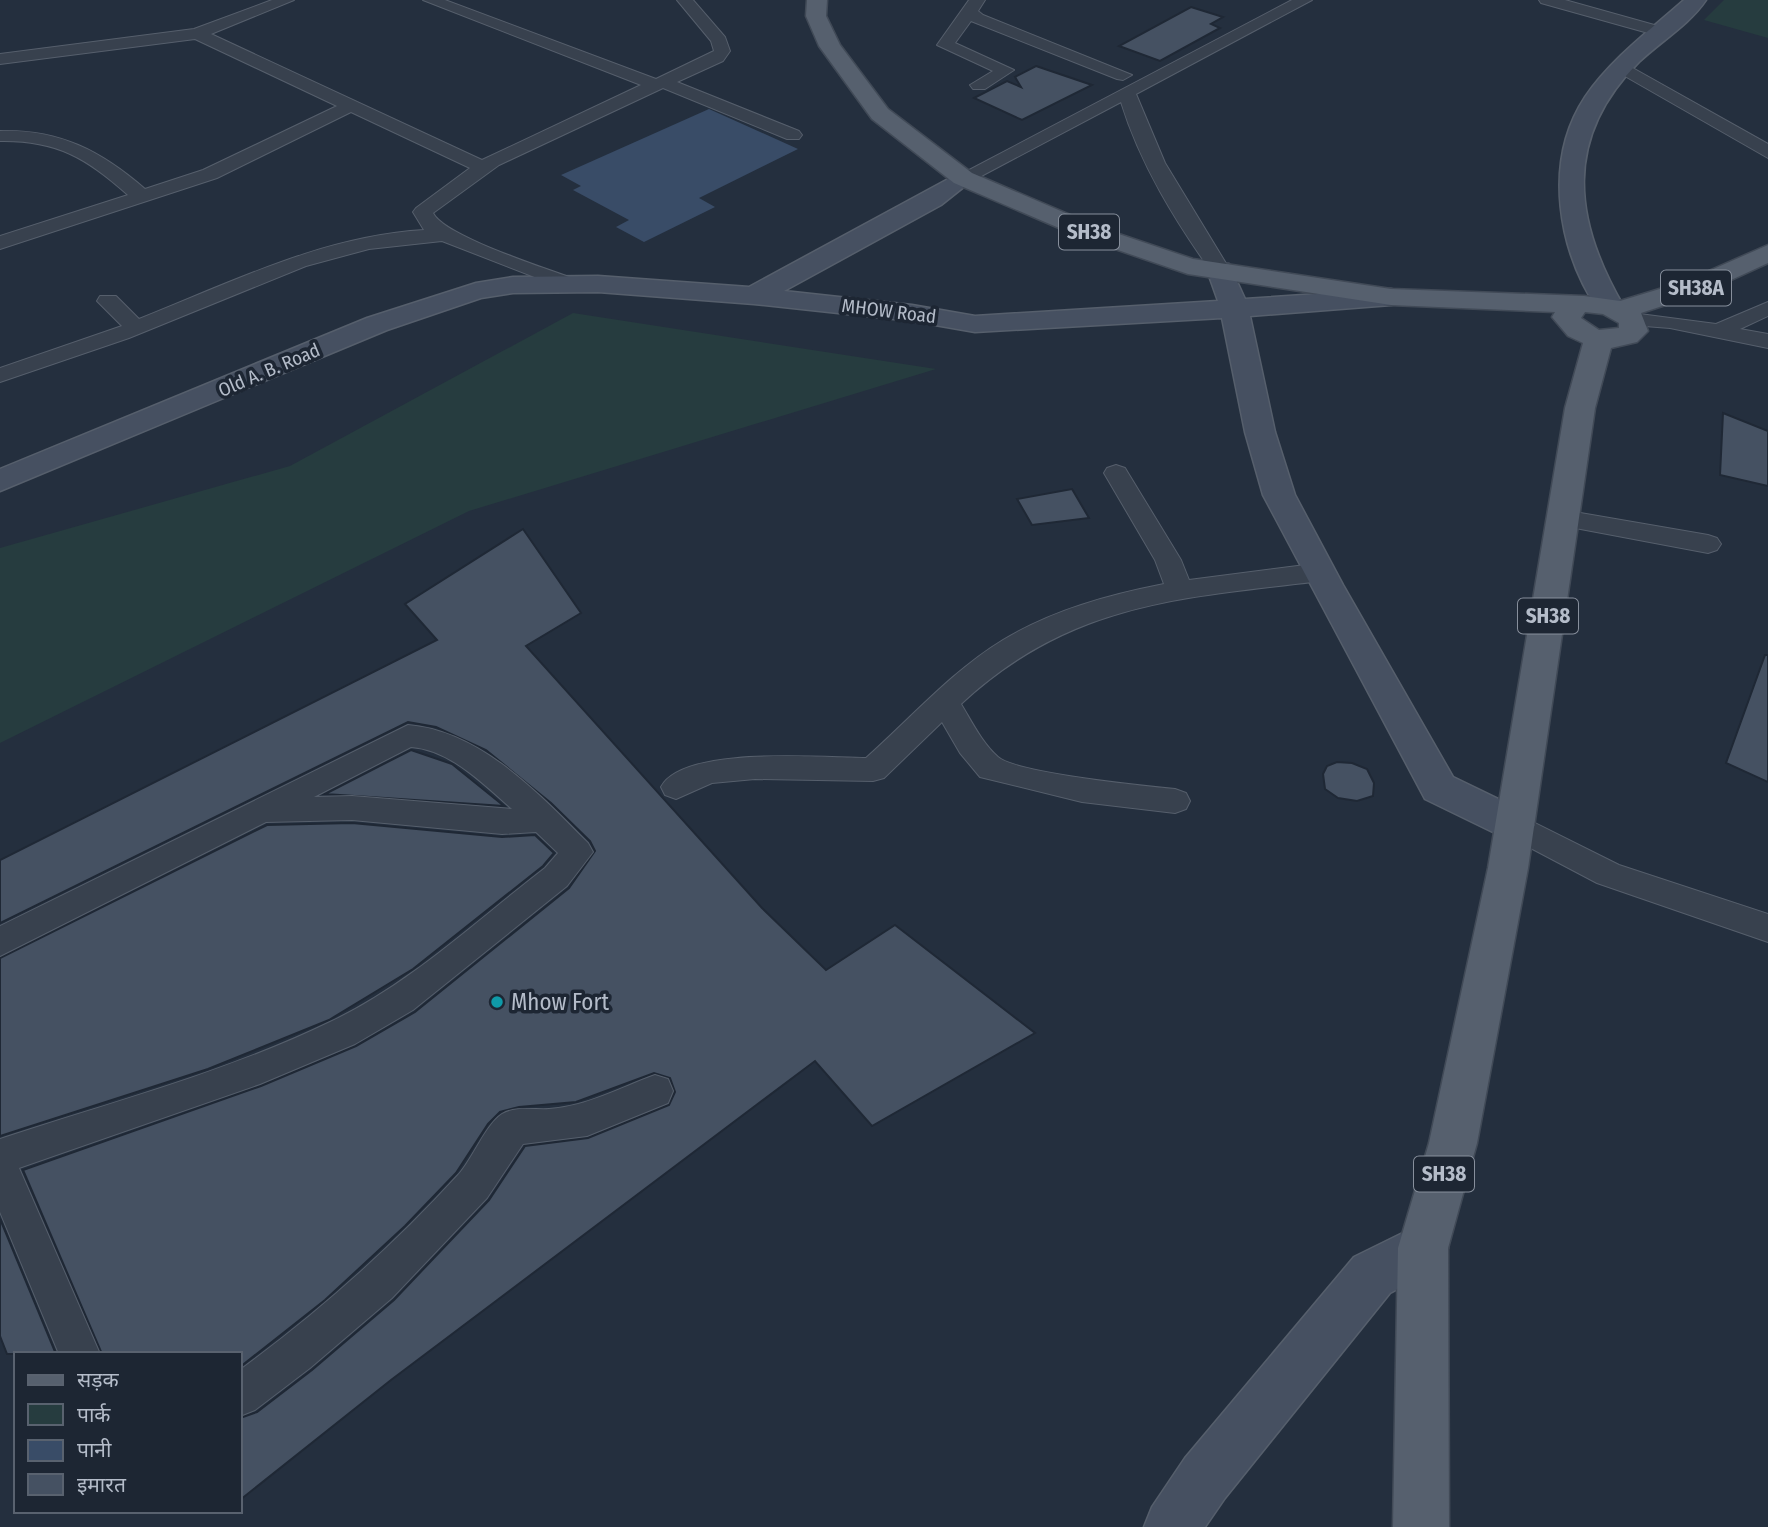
<svg xmlns="http://www.w3.org/2000/svg" width="1768" height="1527" font-family="'Fira Sans Condensed','Noto Sans Devanagari',sans-serif">
	<style>
		.green { fill: #263c3f }
		.water { fill: #394c67 }
		.building { fill: #455162; stroke: #1f2835; stroke-width: 2 }
		.lines { fill: none; stroke-linecap: round; stroke-linejoin: round }
		.street-casing { stroke: #565f6c; stroke-width: 2 }
		.secondary-casing { stroke: #565f6c; stroke-width: 3 }
		.primary-casing { stroke: #414a57; stroke-width: 3 }
		.street { fill: #38414e; fill-rule: evenodd }
		.secondary { fill: #465061; fill-rule: evenodd }
		.primary { fill: #56606e; fill-rule: evenodd }
		.culture-dot { fill: #0f9aa8; stroke: #1d2633; stroke-width: 2.5 }
		.labels { text-anchor: middle; dominant-baseline: central; stroke-width: 7; stroke-linejoin: round; paint-order: stroke }
		.far-street-label { font-size: 19px; fill: #b4bcc9; stroke: #1d2633 }
		.shield { fill: #1d2633; stroke: #878f9c; stroke-width: 2 }
		.shield-label { font-size: 21px; font-weight: bold; fill: #b4bcc9 }
		.poi-label { font-size: 23px; fill: #b4bcc9; stroke: #1d2633; text-anchor: start }
	</style>
	<rect width="100%" height="100%" fill="#242f3e"/>
	<g class="green">
		<path d="M1724,0H1768V38L1704,20Z"/>
		<path d="M573,313L936,369L469,511L0,743V548L290,466Z"/>
	</g>
	<path class="water" d="M709,109L798,149L699,198L715,207L644,242L616,227L629,220L573,190L581,186L561,175Z"/>
	<g class="building">
		<path d="M1191,7L1223,17L1211,24L1220,28L1160,61L1119,46Z"/>
		<path d="M1036,66L1092,85L1022,120L974,98L1007,81L1021,87L1015,77Z"/>
		<path d="M1723,413L1768,431V486L1720,475Z"/>
		<path d="M1072,489L1089,518L1032,525L1017,499Z"/>
		<path d="M523,529L581,613L526,646L762,908L826,970L895,925L1035,1033L872,1126L815,1061L391,1380L240,1500V1418L257,1412L312,1370L394,1300L489,1200L525,1146L588,1138L669,1105L675,1092L670,1078L654,1073L576,1102L519,1107L500,1112L488,1124L456,1173L405,1226L325,1300L240,1367V1354H102L23,1170L261,1086L356,1046L415,1012L569,888L595,851L590,841L551,803L486,750L436,727L408,722L0,923V860L437,640L405,604Z"/>
		<path d="M1765,655H1768V782L1726,763Z"/>
		<path d="M411,750L452,764L504,806L325,794Z"/>
		<path d="M1337,762L1352,763L1367,769L1374,783L1373,796L1357,801L1338,798L1325,789L1323,774L1327,766Z"/>
		<path d="M352,823L502,837L535,835L554,853L543,866L413,969L329,1020L208,1069L0,1136V958L267,825Z"/>
		<path d="M0,1219L56,1354H7L0,1336Z"/>
	</g>
	<g class="lines">
		<defs>
			<g id="street">
				<path d="M272,0H294L211,34L482,160L641,85L423,0H445L656,79L714,51L711,41L677,0H693L725,37L730,51L723,61L677,82L799,131L802,135L799,139H787L663,88L499,165L433,213C445,237 549,269 577,280L580,284L577,288H563L442,241L369,249L306,266L129,338L0,382V368L122,326L97,301L100,296H116L139,319C232,282 323,236 424,230L413,212L416,208L470,168L351,112L217,178L0,249V236L128,195C87,158 56,140 0,141V131C59,129 101,151 145,189L203,170L337,106L195,39L0,64V54L194,29Z"/>
				<path d="M969,0H985L978,11L983,15L1132,75L1123,80L1117,79L971,21L955,43L1014,70L985,89H973L970,85L993,71L937,45Z"/>
				<path d="M1292,0H1312L1136,94L1165,163L1230,270L1227,274H1213C1176,222 1140,164 1121,102L970,182H956L954,178Z"/>
				<path d="M1539,0H1565L1665,28L1667,31L1659,36L1541,3Z"/>
				<path d="M1622,62L1768,144V158L1616,71L1614,67L1616,63Z"/>
				<path d="M1768,302V316L1740,329L1768,334V348L1670,328L1632,325L1621,319L1632,313L1716,324Z"/>
				<path d="M1116,465L1125,468L1128,473L1181,560L1189,580L1321,563L1330,566L1334,572L1330,578L1321,581C1182,598 1070,602 961,704C972,722 982,743 998,757C1016,773 1145,786 1175,789L1186,793L1190,801L1186,809L1175,813L1082,802L980,777L960,753L942,722L884,778L873,781L755,779L712,783L676,799L665,795L661,787C683,745 823,758 866,758C911,718 952,671 1003,640C1053,610 1108,595 1164,584L1155,560L1104,473L1107,468Z"/>
				<path d="M1563,510L1708,535L1717,538L1721,544L1717,550L1708,553L1554,524L1550,518L1554,512Z"/>
				<path d="M408,725C481,731 539,794 588,843L593,852L567,886L413,1010L355,1044L260,1084L19,1168L100,1354H59L0,1212V1139C109,1103 227,1072 330,1022C409,985 476,921 545,868L558,853L536,832L502,834L352,820L266,822L0,956V926ZM411,747C451,750 483,784 512,809L352,796L314,797Z"/>
				<path d="M1515,813L1619,865L1768,914V942L1597,883L1504,834L1500,825L1504,816Z"/>
				<path d="M655,1075L668,1079L673,1091L668,1103L587,1136L523,1144L487,1198L392,1298L310,1368L255,1410L240,1416V1370C319,1312 392,1247 458,1175C472,1160 486,1124 502,1114C515,1106 535,1110 549,1109C588,1106 619,1088 655,1075Z"/>
			</g>
			<g id="secondary">
				<path d="M1684,0H1706C1690,24 1660,42 1639,62C1563,138 1573,220 1624,307L1620,313H1600C1558,252 1542,162 1585,97C1611,59 1650,30 1684,0Z"/>
				<path d="M963,171L972,173L975,178L941,205L784,291L912,305L975,316L1218,301L1207,270L1211,264H1229L1245,299L1391,289L1401,291L1405,297L1401,303L1391,305L1250,316L1275,432L1295,495L1343,585L1453,777L1529,814L1535,825L1529,836L1515,841L1501,836L1425,799L1263,495L1245,432L1222,318L975,332L912,321L754,304L598,292L513,293L481,298L387,330L0,491V469L367,318L476,283L513,277L598,276L749,287Z"/>
				<path d="M1423,1223L1441,1230L1448,1248L1441,1266L1390,1293L1225,1498L1205,1527H1144L1152,1507L1185,1458L1354,1257Z"/>
			</g>
			<path id="primary" d="M807,0H827L826,16L840,45L888,109L972,173L1098,227L1193,259L1391,289L1584,296L1620,301L1686,281L1768,245V263L1705,292L1641,313L1648,331L1637,342L1611,348L1595,408L1528,868L1477,1143L1448,1248L1449,1527H1393L1398,1248L1429,1143L1488,868L1565,408L1583,343L1568,336L1552,317L1555,312L1391,305L1188,274L1080,237L954,183L872,119L819,46L806,16ZM1585,312L1603,314L1619,323V328L1599,330L1581,318Z"/>
		</defs>
		<use href="#street" class="street-casing"/>
		<use href="#secondary" class="secondary-casing"/>
		<use href="#primary" class="primary-casing"/>
		<use href="#street" class="street"/>
		<use href="#secondary" class="secondary"/>
		<use href="#primary" class="primary"/>
	</g>
	<circle class="culture-dot" cx="497" cy="1002" r="7"/>
	<g class="labels">
		<g class="far-street-label">
			<text transform="translate(889 311) rotate(7)">MHOW Road</text>
			<text transform="translate(269 370) rotate(-23)">Old A. B. Road</text>
		</g>
		<g class="shield">
			<rect x="1059" y="214.5" width="60" height="35" rx="5"/>
			<rect x="1661" y="270.5" width="70" height="35" rx="5"/>
			<rect x="1518" y="598.5" width="60" height="35" rx="5"/>
			<rect x="1414" y="1156.5" width="60" height="35" rx="5"/>
		</g>
		<g class="shield-label">
			<text x="1089" y="232">SH38</text>
			<text x="1696" y="288">SH38A</text>
			<text x="1548" y="616">SH38</text>
			<text x="1444" y="1174">SH38</text>
		</g>
		<g class="poi-label">
			<text x="511" y="1002">Mhow Fort</text>
		</g>
	</g>
	<rect x="14" y="1352" width="228" height="161" fill="#1d2633" stroke="#59626f" stroke-width="2"/>
	<rect x="28" y="1375" width="35" height="10" fill="#56606e" stroke="#59626f" stroke-width="2"/>
	<text x="77" y="1387" font-size="21" fill="#b4bcc9">सड़क</text>
	<rect x="28" y="1404" width="35" height="21" fill="#263c3f" stroke="#59626f" stroke-width="2"/>
	<text x="77" y="1422" font-size="21" fill="#b4bcc9">पार्क</text>
	<rect x="28" y="1440" width="35" height="21" fill="#394c67" stroke="#59626f" stroke-width="2"/>
	<text x="77" y="1457" font-size="21" fill="#b4bcc9">पानी</text>
	<rect x="28" y="1474" width="35" height="21" fill="#455162" stroke="#59626f" stroke-width="2"/>
	<text x="77" y="1492" font-size="21" fill="#b4bcc9">इमारत</text>
</svg>
